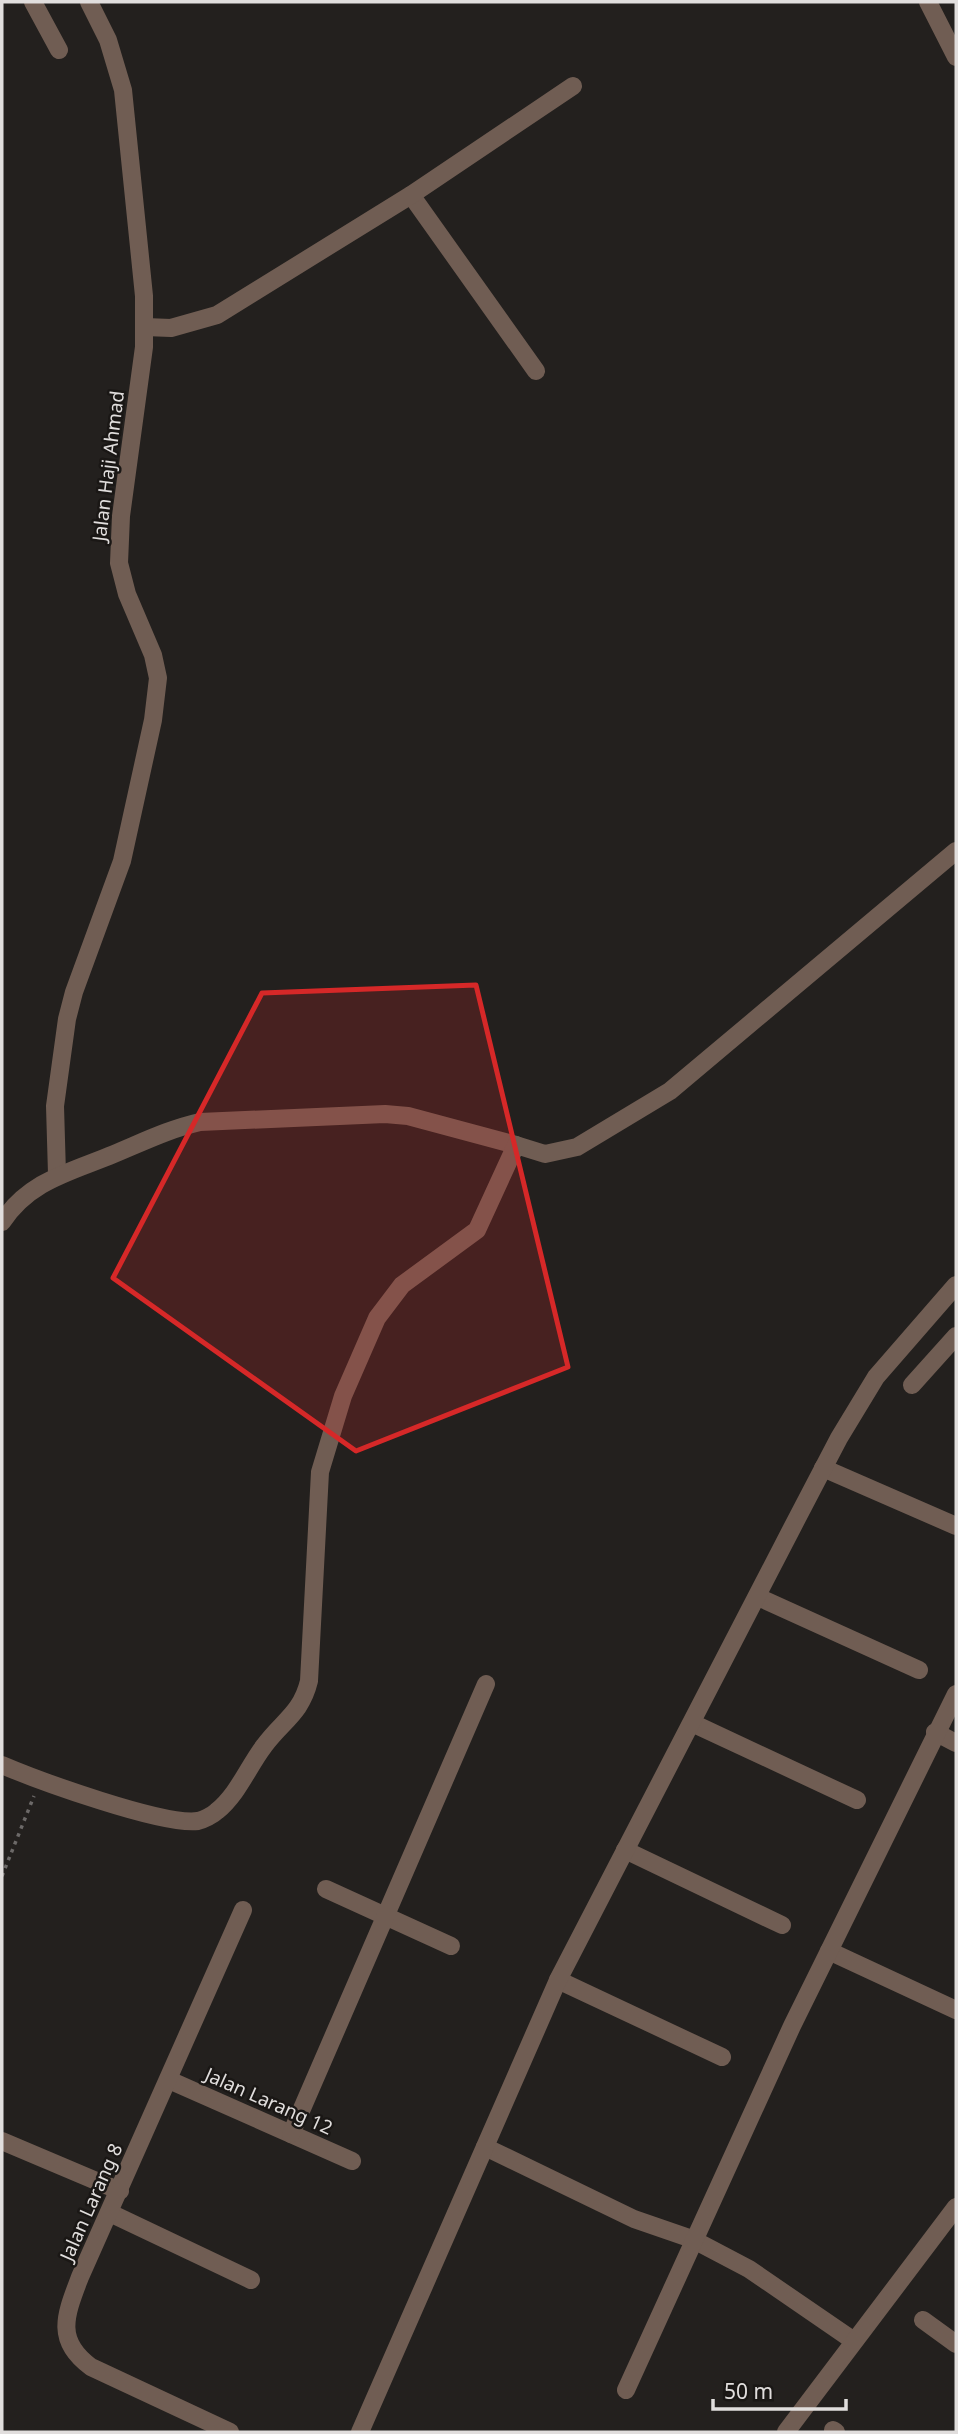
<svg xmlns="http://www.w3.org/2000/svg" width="958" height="2434" font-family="'Noto Sans',sans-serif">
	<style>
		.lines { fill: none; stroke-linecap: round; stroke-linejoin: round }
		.path { stroke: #6c6968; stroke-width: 3.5; stroke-dasharray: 3.5 5; stroke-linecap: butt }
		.minor { stroke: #705d53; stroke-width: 18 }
		.marked { fill: #d62828; fill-opacity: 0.2; stroke: #d62828; stroke-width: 5; stroke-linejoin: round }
		.labels { text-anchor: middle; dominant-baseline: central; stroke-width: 5; stroke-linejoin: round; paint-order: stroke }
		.street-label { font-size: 19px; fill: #e1dedd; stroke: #1a1715 }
	</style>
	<rect width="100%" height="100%" fill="#23201e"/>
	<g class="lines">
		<path class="path" d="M2,1876L34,1796"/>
		<g class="minor">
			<path d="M33,2L59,50"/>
			<path d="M928,2L956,57"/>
			<path d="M411,195L536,371"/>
			<path d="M145,327L171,328L217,315L411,195L573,86"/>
			<path d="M57,1174L55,1106L67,1019L74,992L122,861L153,720L158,678L153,655L127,594L119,563L121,516L144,347V296L123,90L108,40L89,2"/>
			<path d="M2,1222C30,1180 71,1172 114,1154C143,1142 169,1129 200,1122L385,1114L408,1116L516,1145"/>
			<path d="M912,1385L956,1336"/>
			<path d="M823,1468L956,1526"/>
			<path d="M758,1597L919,1670"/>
			<path d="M692,1723L857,1800"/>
			<path d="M935,1732L956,1743"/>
			<path d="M2,1765C37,1780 163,1826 198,1821C203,1820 213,1815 217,1811C238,1794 248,1767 264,1746C282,1721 301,1714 309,1681L320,1472L343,1396L377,1318L402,1285L477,1230L516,1145L545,1154L577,1147L670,1091L956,851"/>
			<path d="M625,1850L782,1925"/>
			<path d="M326,1889L451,1946"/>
			<path d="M829,1951L956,2010"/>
			<path d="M558,1980L722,2057"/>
			<path d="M169,2080L352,2161"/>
			<path d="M291,2134L486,1684"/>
			<path d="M2,2141L120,2191"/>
			<path d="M485,2147L634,2219L692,2239L749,2269L854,2341"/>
			<path d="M110,2213L251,2280"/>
			<path d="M923,2320L956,2344"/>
			<path d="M626,2390L792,2026L956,1694"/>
			<path d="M833,2430L836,2432"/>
			<path d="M230,2432L91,2367C54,2340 66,2314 80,2277L243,1910"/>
			<path d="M360,2432L558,1980L791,1530L839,1438L876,1377L956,1285"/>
			<path d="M786,2432L956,2207"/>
		</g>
	</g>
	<path class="marked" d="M476,985L568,1367L356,1451L113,1278L262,993Z"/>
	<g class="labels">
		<g class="street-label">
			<text transform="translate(108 466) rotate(-83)">Jalan Haji Ahmad</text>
			<text transform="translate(269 2101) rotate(24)">Jalan Larang 12</text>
			<text transform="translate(91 2202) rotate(-66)">Jalan Larang 8</text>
		</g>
	</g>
	<rect width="958" height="2434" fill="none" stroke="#e1dedd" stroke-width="7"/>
	<path d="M713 2399v10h133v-10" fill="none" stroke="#e1dedd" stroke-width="3.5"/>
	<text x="724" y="2399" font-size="21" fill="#e1dedd" stroke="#1a1715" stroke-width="5" paint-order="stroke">50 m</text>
</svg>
